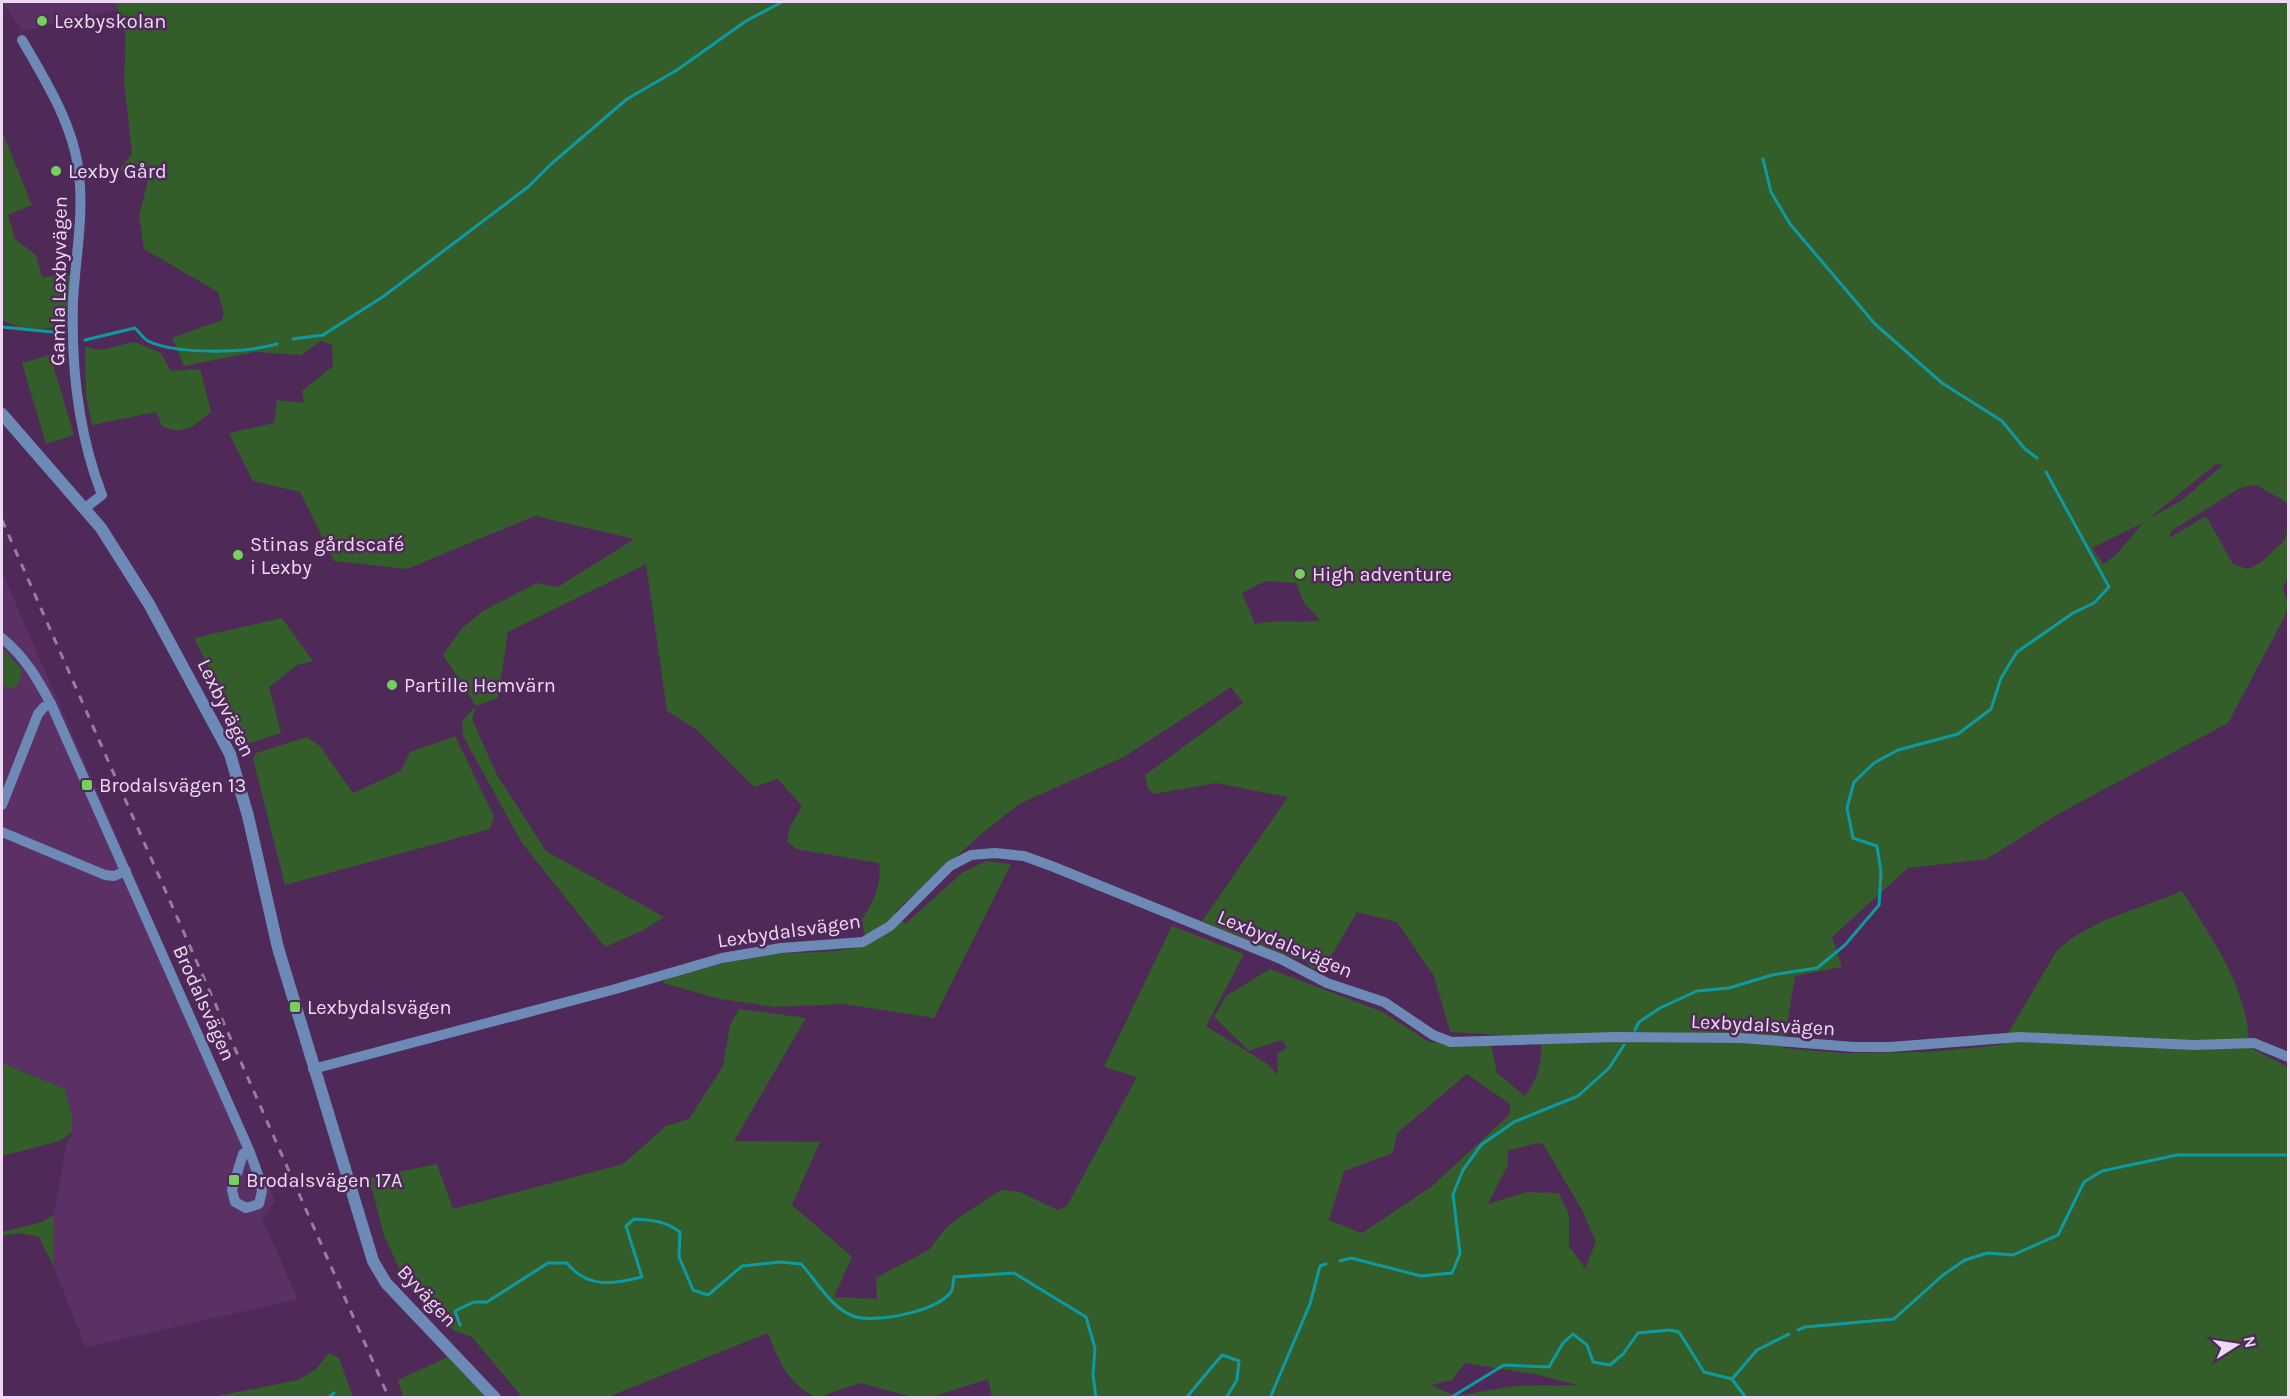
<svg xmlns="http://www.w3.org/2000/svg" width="2290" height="1399" font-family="Karla,sans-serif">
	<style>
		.built { fill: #5b3165 }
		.green { fill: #335d29; fill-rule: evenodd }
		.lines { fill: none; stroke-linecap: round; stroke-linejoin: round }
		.stream { stroke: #0e9aa0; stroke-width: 3 }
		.minor { stroke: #6d89b5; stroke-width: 10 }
		.tertiary { stroke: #6d89b5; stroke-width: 12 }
		.rail { stroke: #9a7ba1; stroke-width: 3; stroke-dasharray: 8 8; stroke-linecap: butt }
		.poi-dot { fill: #74d25c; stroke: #4f2a58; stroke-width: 2 }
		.labels { text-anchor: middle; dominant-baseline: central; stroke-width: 5; stroke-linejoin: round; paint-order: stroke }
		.poi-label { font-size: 20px; fill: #efd8f4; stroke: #4f2a58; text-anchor: start }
		.street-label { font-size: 20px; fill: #efd8f4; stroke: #4f2a58 }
	</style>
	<rect width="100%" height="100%" fill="#4f2a58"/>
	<g class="built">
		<path d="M2,2H115L117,10L23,31Z"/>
		<path d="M2,572L275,1201L262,1219L298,1299L87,1347L84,1343L53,1265L54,1215L66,1146L72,1132V1117L65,1089L2,1063Z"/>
	</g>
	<g class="green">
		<path d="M115,2H2288V509L2286,502L2256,485L2240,488L2171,531L2169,538L2206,516L2233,564L2247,569L2260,563L2285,540L2288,520V577L2283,588L2288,605L2285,616L2228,723L2058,814L1987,859L1908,868L1832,937L1842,967L1795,976L1783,1048L1843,1053L1928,1052L2001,1045L2056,952C2085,921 2143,908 2182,891C2212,939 2249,989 2249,1047L2288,1067V1397L992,1398L988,1379L932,1397H913L860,1383L816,1398C788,1383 779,1362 768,1333L608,1397H522L472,1337L455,1331L424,1305L401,1273L384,1235L369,1178L437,1164L453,1209L623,1164L666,1126L689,1119L723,1066L730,1025L739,1009L806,1018L734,1141L820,1142L792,1205L852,1257L834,1297L877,1299L876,1278L930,1249L944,1230L958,1218L1001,1190L1020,1192L1058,1210L1067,1206L1137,1077L1104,1067L1172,926L1244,954L1206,1026L1266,1063L1278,1075L1277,1054L1287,1047L1282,1040L1249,1051L1214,1017L1226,996L1270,969L1383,1012L1429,1042L1491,1045L1497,1073L1525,1096C1538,1079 1544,1058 1540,1037L1450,1032L1434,976L1397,922L1357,912L1322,972L1310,967L1303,958L1295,959L1202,921L1288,797L1216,783L1154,794L1148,788L1145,775L1243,703L1231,687L1124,757L1019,804L979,836L895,912L905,924L963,872L986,861L1011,864L934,1018L844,1004L774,1007L720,999L663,983L665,980C697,970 731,960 764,955C800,950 836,956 870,943L864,933L862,919C874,902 882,884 879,863L796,849L787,841L789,829L802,806L778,779L754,787L697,730L667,711L646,564L508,632L498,698L476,706L472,719L497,775L546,851L664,917L642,931L605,947L522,843L463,736L462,721L476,706L443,655L461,629L483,611L537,583L558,587L634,539L535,516L407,569L334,561L300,492L253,481L229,433L274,423L277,400L304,403L302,391L333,366L332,345L321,341L301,355L255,352L184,366L172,338L222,320L224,314L218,292L144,249L139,216L148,180L119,170L132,154L124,81L126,36ZM2216,464L2223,465L2181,501L2148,519ZM2143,523L2116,555L2103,564L2092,548ZM1265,581L1296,583L1304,603L1320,620C1298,624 1277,619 1255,624L1242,593ZM1467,1074L1510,1104V1114L1431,1187L1362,1233L1329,1220L1344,1171L1393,1153L1397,1133ZM1537,1143L1543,1144L1582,1210L1596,1242L1585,1268L1569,1246V1215L1559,1193L1527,1192L1488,1204L1508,1165V1151ZM1465,1363L1539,1375L1578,1385L1514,1386L1455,1396L1431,1385L1452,1380Z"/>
		<path d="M2,131L32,205L8,215L15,239L36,255L42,277L73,275L68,328L23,329L2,320Z"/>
		<path d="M135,342L161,353L171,371L200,369L211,412C192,427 186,436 162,426L156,412L92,425L86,395L85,346C103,355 117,344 135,342Z"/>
		<path d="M50,355L74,435L46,444L22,363Z"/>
		<path d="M282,618L313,661L297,665L269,687L281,733L247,744L194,638Z"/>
		<path d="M2,648L22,670L18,685L11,689L2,684Z"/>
		<path d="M455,736L494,816L490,829L285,885L253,759L256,753L307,737L320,746L353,793L401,771L410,752Z"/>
		<path d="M2,1063L65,1089L72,1117V1132L60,1141L2,1156Z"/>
		<path d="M54,1215L53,1265L39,1237L19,1233L2,1236V1232L42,1222Z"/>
		<path d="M329,1353L339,1358L353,1397H212L298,1380L315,1370Z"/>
		<path d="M448,1357L487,1397H403L398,1380Z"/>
	</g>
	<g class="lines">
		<g class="stream">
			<path d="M1763,159L1771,192L1790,224L1875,324L1942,383L2002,421L2025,449L2037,458"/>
			<path d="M2,327L63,333"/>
			<path d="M293,339L323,335L384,296L528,187L550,165L627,99L677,70L746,21L782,2"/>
			<path d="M85,340L135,328C139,332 143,338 148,341C177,355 246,353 277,344"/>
			<path d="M1635,1030L1639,1022L1660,1008L1697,991L1729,988L1772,975L1817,968L1845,945L1879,905L1881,872L1877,846L1853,838L1847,808L1854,782L1874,763L1898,750L1958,734L1991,709L2001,678L2017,652L2073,613L2094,603L2109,587L2046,472"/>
			<path d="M1340,1261L1351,1258L1421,1276L1452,1273L1460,1254L1453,1194L1463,1170L1481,1145L1514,1122L1578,1096L1609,1068L1624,1045"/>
			<path d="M460,1325L455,1311L474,1302H487L548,1263H567C587,1289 614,1284 642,1277L626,1226L634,1219C653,1220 665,1221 680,1232L679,1257L693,1290L708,1295L742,1266L780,1262L801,1264C816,1280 831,1308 853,1316C873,1324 942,1311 952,1290C953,1287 953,1281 954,1277L1014,1273L1086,1317L1095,1348L1093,1375L1096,1398"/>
			<path d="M1798,1330L1805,1327L1894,1319L1943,1275L1965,1260L1987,1253L2013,1255L2058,1235L2084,1182L2102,1171L2177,1155H2288"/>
			<path d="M1732,1379L1757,1350L1789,1334"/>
			<path d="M1732,1379L1746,1398"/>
			<path d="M328,1398L334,1393"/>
			<path d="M1186,1398L1222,1355L1239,1361L1237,1380L1226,1398"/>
			<path d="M1270,1398L1310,1304L1320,1266L1326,1264"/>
			<path d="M1450,1398L1504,1365L1549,1367L1563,1343L1573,1334L1587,1345L1593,1362L1610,1365L1623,1354L1638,1333L1669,1330L1679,1332L1704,1372L1732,1379"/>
		</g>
		<g class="minor">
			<path d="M22,40C46,81 74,126 79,174C84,217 75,260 73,302C71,369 78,433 102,495L85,508"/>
			<path d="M2,638C25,657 37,678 51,704L249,1150L260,1180L262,1191L259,1204L246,1208L235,1202L232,1190L243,1154L249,1150"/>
			<path d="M2,805L38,714L44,707L51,704"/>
			<path d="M2,832L105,875L114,876L126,871"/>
			<path d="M313,1069L612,990L722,958L781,948L863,942L890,926L950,866L971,855L995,853L1024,856L1054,867L1281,959L1327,983L1384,1002L1433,1035L1451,1042L1615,1037L1741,1038L1854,1047H1890L2020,1037L2194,1045L2254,1043L2288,1057"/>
		</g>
		<path class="tertiary" d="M2,414L101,528L149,604L230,754L248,816L278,948L373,1261L386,1283L495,1398"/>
		<path class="rail" d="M2,520L389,1398"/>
	</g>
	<g class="poi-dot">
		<circle cx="42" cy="21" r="6"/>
		<circle cx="56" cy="171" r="6"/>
		<circle cx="238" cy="555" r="6"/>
		<circle cx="1300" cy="574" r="6"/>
		<circle cx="392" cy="685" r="6"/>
		<rect x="81" y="779" width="12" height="12" rx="3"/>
		<rect x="289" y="1001" width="12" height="12" rx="3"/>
		<rect x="228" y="1174" width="12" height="12" rx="3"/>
	</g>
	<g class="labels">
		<g class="poi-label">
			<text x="54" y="21">Lexbyskolan</text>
			<text x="68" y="171">Lexby Gård</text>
			<text x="250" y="544">Stinas gårdscafé<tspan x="250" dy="23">i Lexby</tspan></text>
			<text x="1312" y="574">High adventure</text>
			<text x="404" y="685">Partille Hemvärn</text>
			<text x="99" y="785">Brodalsvägen 13</text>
			<text x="307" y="1007">Lexbydalsvägen</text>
			<text x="246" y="1180">Brodalsvägen 17A</text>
		</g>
		<g class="street-label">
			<text transform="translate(59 281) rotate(-89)">Gamla Lexbyvägen</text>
			<text transform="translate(226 708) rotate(64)">Lexbyvägen</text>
			<text transform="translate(789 931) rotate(-8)">Lexbydalsvägen</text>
			<text transform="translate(1285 944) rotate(23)">Lexbydalsvägen</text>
			<text transform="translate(204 1003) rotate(66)">Brodalsvägen</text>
			<text transform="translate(1763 1025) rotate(3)">Lexbydalsvägen</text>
			<text transform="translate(427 1296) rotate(47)">Byvägen</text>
		</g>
	</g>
	<rect width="2290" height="1399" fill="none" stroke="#efd8f4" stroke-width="6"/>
	<g transform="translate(2236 1345) rotate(78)" stroke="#4f2a58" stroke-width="4.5" paint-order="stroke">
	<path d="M0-4.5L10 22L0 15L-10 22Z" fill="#efd8f4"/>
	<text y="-9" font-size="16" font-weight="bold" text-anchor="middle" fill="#efd8f4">N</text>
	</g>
</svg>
